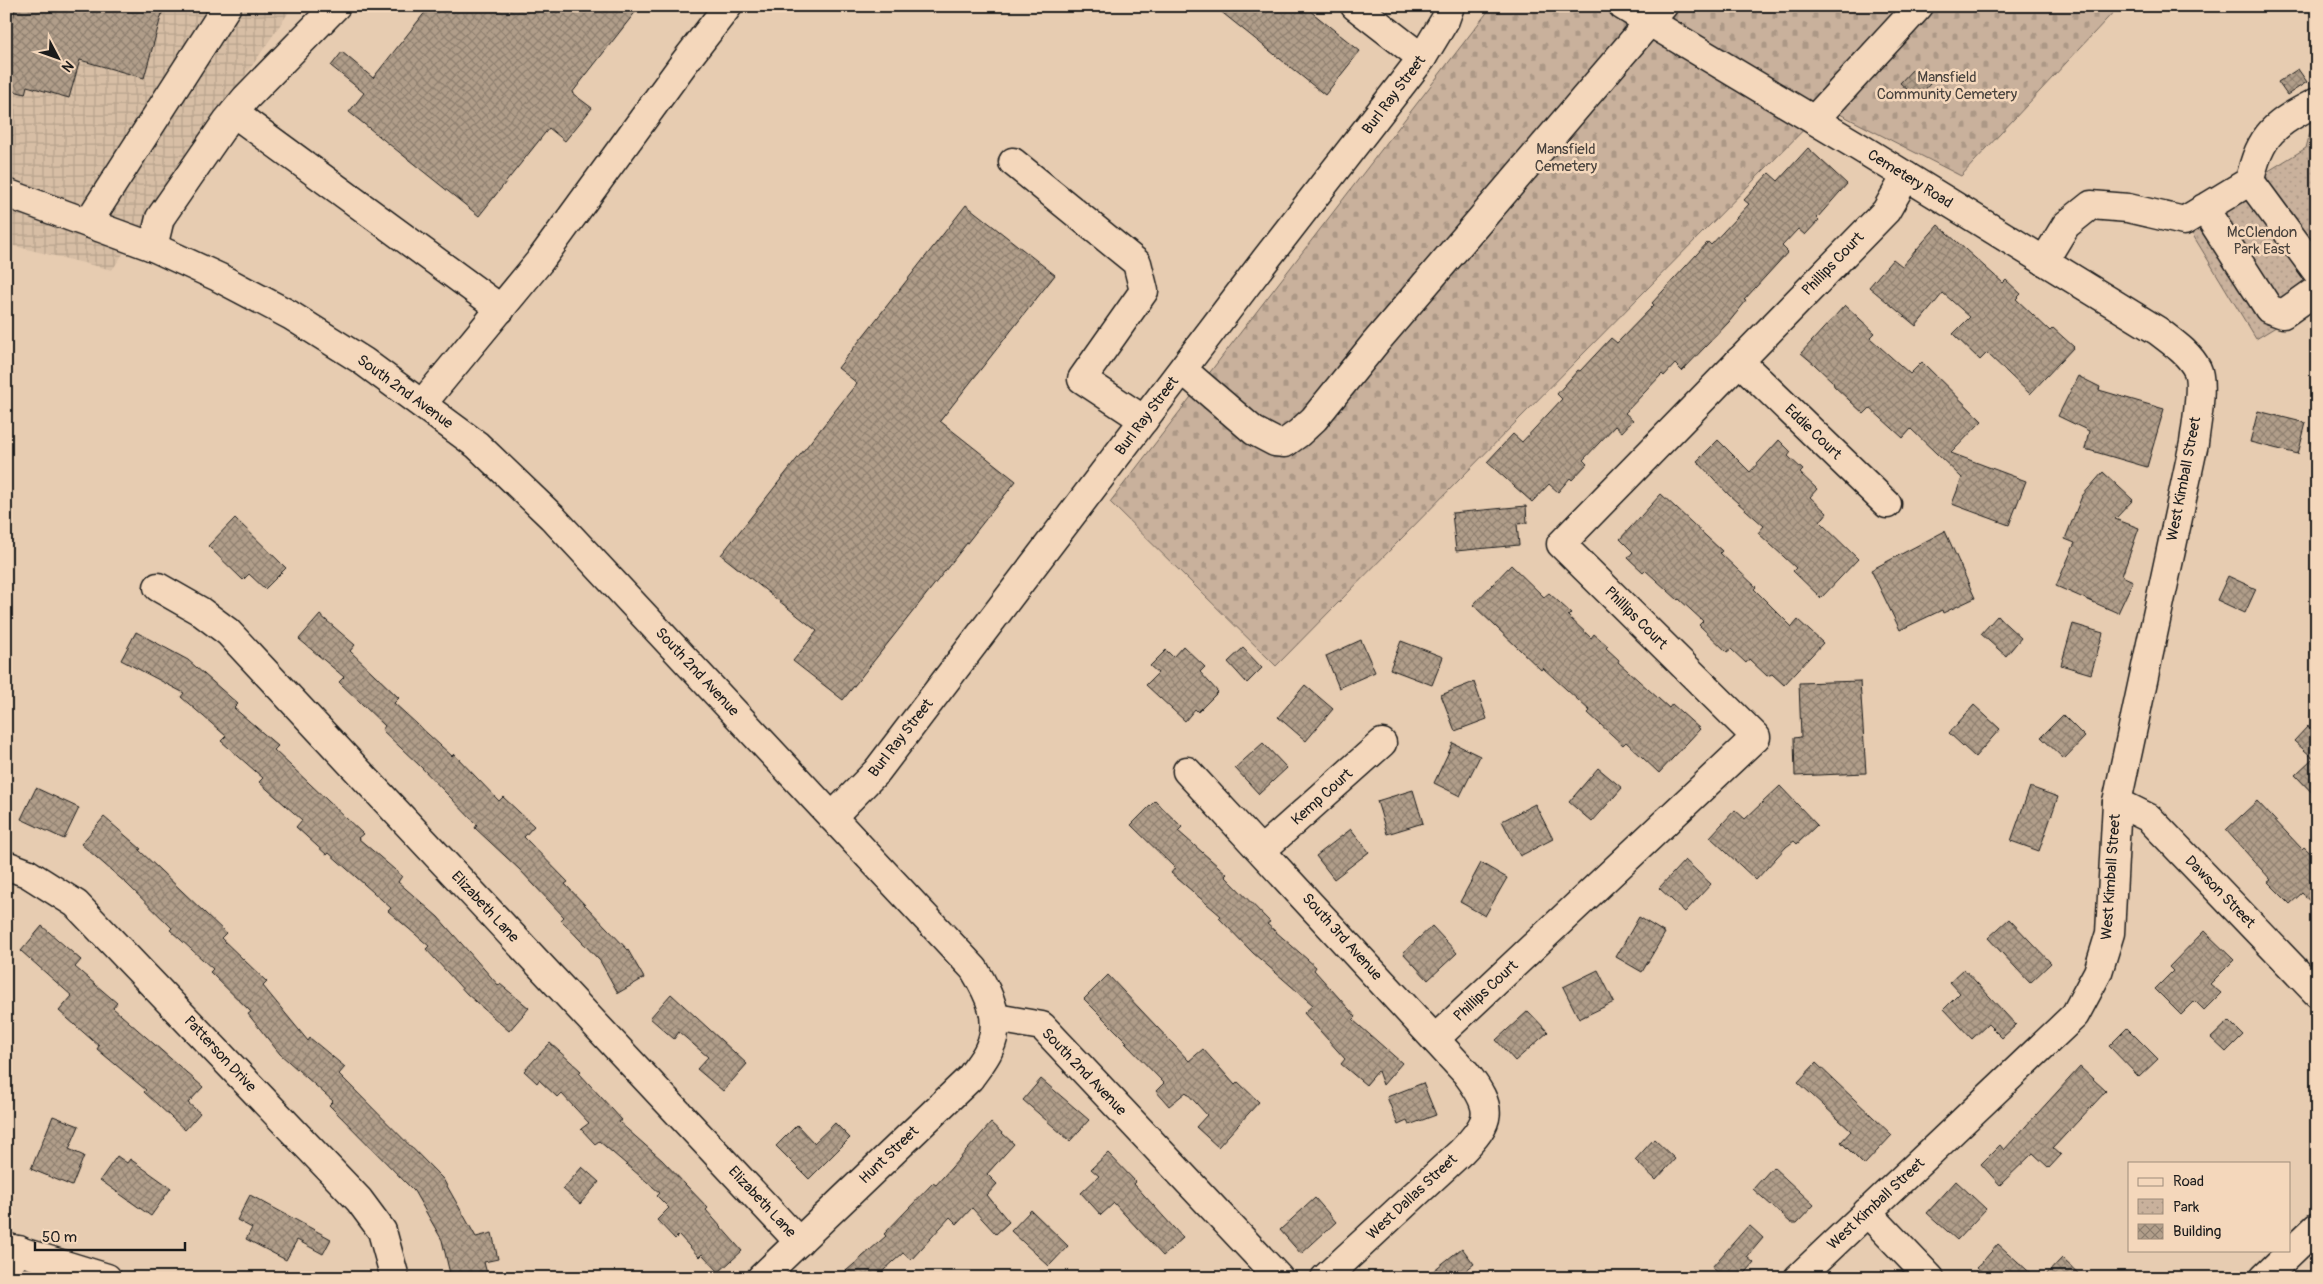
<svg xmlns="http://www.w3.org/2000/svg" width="2323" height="1284" font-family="Pangolin,sans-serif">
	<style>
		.industrial { fill: url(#industrial-grid) }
		.cemetery { fill: url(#cemetery-stones); stroke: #72665c }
		.park { fill: url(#park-dots); stroke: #72665c }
		.building { fill: url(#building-cross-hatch); stroke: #1c1c1c }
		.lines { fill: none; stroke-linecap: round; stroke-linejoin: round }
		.minor-casing { stroke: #1c1c1c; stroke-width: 31 }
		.major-casing { stroke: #1c1c1c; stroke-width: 31 }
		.minor { stroke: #f4d7bb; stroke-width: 28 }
		.major { stroke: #f4d7bb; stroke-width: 28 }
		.labels { text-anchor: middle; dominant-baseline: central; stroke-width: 5; stroke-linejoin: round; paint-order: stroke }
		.park-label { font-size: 15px; fill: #47413c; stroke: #f4d7bb }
		.street-label { font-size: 15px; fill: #1c1c1c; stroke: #f4d7bb }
	</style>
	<defs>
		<pattern id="industrial-grid" width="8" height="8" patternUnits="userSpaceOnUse" patternTransform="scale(1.25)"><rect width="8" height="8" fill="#d7bea5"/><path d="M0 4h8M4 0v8" fill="none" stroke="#b8a38d"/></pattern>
		<pattern id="cemetery-stones" width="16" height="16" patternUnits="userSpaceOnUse" patternTransform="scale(1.25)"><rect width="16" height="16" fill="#c9b19c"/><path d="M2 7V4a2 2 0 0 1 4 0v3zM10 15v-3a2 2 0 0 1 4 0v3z" fill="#ac9886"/></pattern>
		<pattern id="park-dots" width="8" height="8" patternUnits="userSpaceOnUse" patternTransform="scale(1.25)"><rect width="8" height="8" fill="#c9b19c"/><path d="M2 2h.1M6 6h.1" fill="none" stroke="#ac9886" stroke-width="1.8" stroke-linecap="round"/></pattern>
		<pattern id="building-cross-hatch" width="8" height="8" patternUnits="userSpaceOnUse" patternTransform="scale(1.25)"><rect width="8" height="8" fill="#b19e8a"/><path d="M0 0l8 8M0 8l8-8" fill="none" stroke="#8f8070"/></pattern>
	</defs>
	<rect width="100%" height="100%" fill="#e7ccb1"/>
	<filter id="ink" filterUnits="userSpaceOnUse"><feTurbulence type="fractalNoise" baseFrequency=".02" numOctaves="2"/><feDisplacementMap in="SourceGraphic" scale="10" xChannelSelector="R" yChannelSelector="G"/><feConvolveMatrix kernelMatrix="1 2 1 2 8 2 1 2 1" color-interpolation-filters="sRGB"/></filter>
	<g filter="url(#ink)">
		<path class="industrial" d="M6,6H293L112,270L6,244Z"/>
		<path class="cemetery" d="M1492,6H2119L1961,176L1826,107L1276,666L1110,502Z"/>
		<path class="park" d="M2317,106V302L2256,339L2185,222L2306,148Z"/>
		<g class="building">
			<path d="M16,6H164L144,78L80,60L69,98L27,86L25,94L6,89V43Z"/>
			<path d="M430,6H640L572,93L592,108L565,141L549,128L479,216L349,112L364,93L331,66L342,52L373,78Z"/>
			<path d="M1214,6H1304L1360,51L1325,95Z"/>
			<path d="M1913,69L1930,84L1917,98L1900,83Z"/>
			<path d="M2298,69L2307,82L2287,95L2278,82Z"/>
			<path d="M1808,148L1847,184L1817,218L1819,220L1805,235L1798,229L1782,246L1788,252L1744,300L1746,301L1729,322L1682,371L1675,364L1664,376L1662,374L1625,413L1633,420L1622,432L1615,426L1583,460L1587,464L1572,480L1570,478L1558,492L1549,484L1532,502L1487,462L1513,434L1522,442L1562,399L1557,394L1578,370L1580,371L1611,338L1617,343L1654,305L1652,303L1708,242L1711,245L1749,204L1744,200L1769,173L1778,181Z"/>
			<path d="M966,205L1055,275L940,421L1016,481L843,700L793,661L817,631L721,555L857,383L838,368Z"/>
			<path d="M1938,225L2003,283L2006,280L2021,294L2016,299L2050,331L2053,328L2074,347L2030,394L1987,353L1980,360L1953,334L1970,317L1943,293L1916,326L1869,287L1893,259L1902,266Z"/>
			<path d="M1845,305L1875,333L1870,338L1910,374L1922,362L1982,421L1951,453L2026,481L2009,525L1952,504L1962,478L1911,429L1903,438L1870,408L1864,414L1834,386L1833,382L1814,364L1801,353Z"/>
			<path d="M2078,376L2100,387L2099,390L2164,409L2147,467L2085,449L2089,431L2058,416Z"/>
			<path d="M2258,411L2306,423L2298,454L2250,442Z"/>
			<path d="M1718,440L1750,472L1779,440L1791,452L1788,456L1803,470L1800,473L1817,489L1810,497L1827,513L1820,522L1858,559L1821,598L1793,571L1796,568L1758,533L1764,526L1729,495L1697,461Z"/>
			<path d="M2103,472L2133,500L2115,519L2139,528L2122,576L2133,581L2118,613L2056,586L2075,543L2065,539L2082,496Z"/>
			<path d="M1661,494L1722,551L1720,553L1756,587L1754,589L1792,627L1798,620L1823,643L1784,685L1772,674L1767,676L1749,659L1746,663L1731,649L1727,652L1699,625L1703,621L1679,599L1678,600L1645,570L1643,572L1628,558L1633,552L1620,539Z"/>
			<path d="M1526,506L1527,523L1517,524L1519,545L1456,551L1452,513Z"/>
			<path d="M235,518L286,568L265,589L249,574L243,580L208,546Z"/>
			<path d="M1945,531L1975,598L1943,613L1942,610L1900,630L1871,570Z"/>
			<path d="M1511,565L1544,597L1549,593L1571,613L1568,616L1591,638L1594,634L1608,646L1606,648L1619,660L1618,662L1669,708L1672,704L1700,729L1659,773L1626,742L1623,745L1588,713L1590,711L1543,668L1541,670L1473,605Z"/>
			<path d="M2228,576L2256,589L2245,613L2217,600Z"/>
			<path d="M320,615L355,645L350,651L399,698L394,703L452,756L454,754L499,801L503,797L534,826L524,837L568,882L565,884L628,950L644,978L618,993L600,961L561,920L564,917L520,870L475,828L477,825L420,766L382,730L385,726L339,682L344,677L299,639Z"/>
			<path d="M1997,616L2021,638L2006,656L1981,634Z"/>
			<path d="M2073,624L2103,633L2091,674L2061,665Z"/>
			<path d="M136,632L188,660L238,704L234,708L278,746L274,750L363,834L358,838L402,876L398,882L438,917L499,986L500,984L529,1008L509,1031L467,994L426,949L429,946L388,911L391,908L329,853L327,855L296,827L302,820L259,782L263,778L221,741L226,736L181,697L184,693L121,660Z"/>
			<path d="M1361,640L1375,672L1339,688L1326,656Z"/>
			<path d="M1401,641L1443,657L1432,685L1390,669Z"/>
			<path d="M1183,646L1205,667L1200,672L1218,692L1198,712L1195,709L1185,721L1146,685L1158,673L1150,666L1166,650L1173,657Z"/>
			<path d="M1243,648L1262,668L1247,683L1228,662Z"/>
			<path d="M1860,681L1866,773L1795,776L1794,738L1801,737L1799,683Z"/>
			<path d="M1474,682L1487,719L1455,731L1441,695Z"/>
			<path d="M1305,685L1333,709L1306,741L1278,717Z"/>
			<path d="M1974,705L2000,729L1975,757L1949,733Z"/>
			<path d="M2063,715L2085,737L2064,759L2041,737Z"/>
			<path d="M2308,726L2317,734V798L2295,775L2313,758L2294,741Z"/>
			<path d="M1263,743L1287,768L1259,794L1235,768Z"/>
			<path d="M1453,743L1480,756L1460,796L1434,783Z"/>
			<path d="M1598,768L1622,788L1592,822L1569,802Z"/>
			<path d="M1780,786L1817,825L1797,844L1794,841L1786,847L1756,880L1710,837L1735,810L1745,819Z"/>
			<path d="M2030,787L2058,797L2039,851L2011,841Z"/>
			<path d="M36,788L79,808L64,839L21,819Z"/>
			<path d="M1413,790L1423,823L1387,834L1377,801Z"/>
			<path d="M1155,801L1182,827L1178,831L1227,874L1225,876L1270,922L1267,924L1316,967L1314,970L1356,1017L1353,1020L1402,1063L1383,1085L1378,1071L1366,1085L1341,1064L1345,1059L1304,1013L1313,1005L1253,953L1219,918L1221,916L1171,873L1175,868L1131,825Z"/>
			<path d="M2257,801L2302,849L2304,847L2317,859V909L2302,893L2290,904L2268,882L2271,880L2226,830Z"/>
			<path d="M1535,804L1553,839L1520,856L1502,821Z"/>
			<path d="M104,817L141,849L139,850L226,933L221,938L267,982L263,986L308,1041L310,1038L345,1067L339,1074L443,1179L476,1237L492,1233L498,1259L484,1262L488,1278H451L442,1240L414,1191L329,1105L333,1101L280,1054L248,1014L251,1012L210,972L213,969L170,930L172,928L127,884L81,844Z"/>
			<path d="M1351,829L1369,852L1334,879L1316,856Z"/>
			<path d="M1685,860L1711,884L1685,912L1659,888Z"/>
			<path d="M1481,863L1507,878L1485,916L1460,902Z"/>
			<path d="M1639,917L1665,933L1642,972L1616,957Z"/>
			<path d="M2009,919L2051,963L2030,983L1988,938Z"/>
			<path d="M42,926L81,960L75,967L117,1003L113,1008L203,1087L188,1103L200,1113L185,1130L144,1092L146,1090L97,1049L99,1046L59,1011L72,996L21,951Z"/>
			<path d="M1432,926L1457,953L1428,980L1403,953Z"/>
			<path d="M2204,931L2234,960L2210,984L2221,993L2204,1010L2195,1001L2181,1015L2155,989L2173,971L2169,967Z"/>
			<path d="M1964,969L2016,1025L2002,1038L1988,1024L1972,1039L1944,1009L1960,993L1950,982Z"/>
			<path d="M1598,970L1614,1002L1579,1019L1563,987Z"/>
			<path d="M1108,975L1189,1061L1203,1049L1235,1085L1238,1082L1259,1102L1218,1147L1196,1127L1207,1115L1186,1092L1169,1106L1156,1091L1164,1083L1125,1043L1127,1042L1084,999Z"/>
			<path d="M671,994L747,1064L723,1091L697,1069L708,1057L679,1032L674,1039L650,1018Z"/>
			<path d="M1528,1011L1548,1032L1515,1061L1496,1040Z"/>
			<path d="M2229,1021L2243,1035L2226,1052L2211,1038Z"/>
			<path d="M2127,1028L2158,1059L2139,1077L2109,1046Z"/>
			<path d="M550,1043L581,1071L579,1073L622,1120L619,1122L662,1160L708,1208L706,1210L742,1251L719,1272L702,1254L699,1257L679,1235L675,1239L657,1220L669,1208L657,1196L660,1193L599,1141L595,1144L581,1129L589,1123L561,1093L557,1097L539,1080L537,1083L524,1071Z"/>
			<path d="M1816,1063L1892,1135L1864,1165L1841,1142L1851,1131L1798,1082Z"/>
			<path d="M2080,1067L2106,1091L2053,1148L2061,1155L2049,1168L2033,1153L2000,1185L1981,1164L2000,1145L2004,1150Z"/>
			<path d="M1041,1079L1089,1120L1070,1141L1023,1100Z"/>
			<path d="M1423,1083L1436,1115L1409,1125L1407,1121L1398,1125L1387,1097Z"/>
			<path d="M53,1116L79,1126L69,1149L84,1156L72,1186L31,1169Z"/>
			<path d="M835,1123L850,1138L809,1179L776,1146L797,1125L814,1143Z"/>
			<path d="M991,1123L1014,1144L987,1174L997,1184L987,1195L1009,1222L996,1234L972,1208L957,1224L950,1217L911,1260L903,1253L875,1278H838L886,1236L884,1234L933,1183L936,1185Z"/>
			<path d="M1654,1139L1675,1159L1656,1180L1635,1160Z"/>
			<path d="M1108,1153L1136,1182L1134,1184L1183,1238L1163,1256L1114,1203L1101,1215L1081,1193L1099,1176L1091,1169Z"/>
			<path d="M117,1156L127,1163L130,1159L171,1188L151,1216L100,1180Z"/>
			<path d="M582,1167L599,1182L580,1204L563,1189Z"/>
			<path d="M1773,1167L1814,1205L1797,1223H1791L1753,1189Z"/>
			<path d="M1956,1181L1986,1209L1957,1240L1927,1213Z"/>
			<path d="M250,1195L331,1239L323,1254L297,1240L286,1260L246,1239L252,1228L237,1220Z"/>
			<path d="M1315,1198L1336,1222L1301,1254L1280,1230Z"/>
			<path d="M1031,1210L1068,1246L1049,1266L1011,1231Z"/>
			<path d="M1749,1225L1763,1238L1747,1257L1754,1263L1741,1278H1724L1712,1267Z"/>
			<path d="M1998,1244L2036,1278H1988L1977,1268Z"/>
			<path d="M1462,1248L1474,1264L1456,1278H1424Z"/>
			<path d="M2062,1258L2083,1278H2043Z"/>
		</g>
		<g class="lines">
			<defs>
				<g id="minor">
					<path d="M1355,6L1422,58"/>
					<path d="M1623,6L1859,147L2158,331C2172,342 2189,353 2197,369C2204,383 2196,426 2194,443L2117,802L2110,933L2098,972L2075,1015L1798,1278"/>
					<path d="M234,113L501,309"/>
					<path d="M1814,120L1919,6"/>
					<path d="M1013,162L1137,263L1144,291L1082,379L1144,420"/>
					<path d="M2250,181L2317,272"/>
					<path d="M6,193L153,247L218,277L290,315L363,361L477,445L552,517L974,969C989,994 1003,1020 989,1049C985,1059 976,1069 970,1078L761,1278"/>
					<path d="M2204,208L2269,309L2283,314L2317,290"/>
					<path d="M89,221L227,6"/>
					<path d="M153,247L160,218L227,121L246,98L336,6"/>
					<path d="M2044,261L2066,225L2091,205L2128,208L2184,221L2250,181C2259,134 2276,123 2317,102"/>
					<path d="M1739,361L1887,504"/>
					<path d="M1183,370L1254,431L1275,442L1285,443L1299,433L1314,419L1376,342L1663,6"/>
					<path d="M422,404L539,262L684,63L728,6"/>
					<path d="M158,587L200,611L228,632L799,1242"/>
					<path d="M1187,771L1466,1073C1494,1110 1492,1120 1461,1152L1325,1278"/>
					<path d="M2117,802L2149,818L2317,993"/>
					<path d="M832,817L877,771L1266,259L1422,58L1445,20L1450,6"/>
					<path d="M1262,850L1382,743"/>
					<path d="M6,865L27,873L76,904L359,1200L382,1231L395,1278"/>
					<path d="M996,1018L1042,1026L1279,1278"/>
					<path d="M1435,1039L1756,737L1561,544L1886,211L1906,176"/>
					<path d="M1867,1212L1930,1278"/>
					<path d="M6,1269L19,1250"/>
					<path d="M2264,1278L2317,1227"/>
				</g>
				<path id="major" d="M6,1247L107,1278"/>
			</defs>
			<use href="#minor" class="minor-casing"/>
			<use href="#major" class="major-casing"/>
			<use href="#minor" class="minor"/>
			<use href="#major" class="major"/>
		</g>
	</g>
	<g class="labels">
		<g class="park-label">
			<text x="1947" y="77">Mansfield<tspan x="1947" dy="17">Community Cemetery</tspan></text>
			<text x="1566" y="149">Mansfield<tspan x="1566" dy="17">Cemetery</tspan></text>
			<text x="2262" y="232">McClendon<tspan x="2262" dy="17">Park East</tspan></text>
		</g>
		<g class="street-label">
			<text transform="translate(1394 95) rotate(-53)">Burl Ray Street</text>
			<text transform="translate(1910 179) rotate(32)">Cemetery Road</text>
			<text transform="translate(1833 264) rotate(-46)">Phillips Court</text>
			<text transform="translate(405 392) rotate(36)">South 2nd Avenue</text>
			<text transform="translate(1147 416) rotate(-53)">Burl Ray Street</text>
			<text transform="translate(1813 432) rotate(44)">Eddie Court</text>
			<text transform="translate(2184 479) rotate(-79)">West Kimball Street</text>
			<text transform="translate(1636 618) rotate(45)">Phillips Court</text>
			<text transform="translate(697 672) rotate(47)">South 2nd Avenue</text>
			<text transform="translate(901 738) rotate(-52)">Burl Ray Street</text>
			<text transform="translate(1322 797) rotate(-42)">Kemp Court</text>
			<text transform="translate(2111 877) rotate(-86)">West Kimball Street</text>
			<text transform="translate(2220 892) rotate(46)">Dawson Street</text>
			<text transform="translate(485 907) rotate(47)">Elizabeth Lane</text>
			<text transform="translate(1342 937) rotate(48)">South 3rd Avenue</text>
			<text transform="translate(1486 991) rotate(-43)">Phillips Court</text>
			<text transform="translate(220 1054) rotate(47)">Patterson Drive</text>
			<text transform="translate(1084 1072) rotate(46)">South 2nd Avenue</text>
			<text transform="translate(889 1155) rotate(-44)">Hunt Street</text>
			<text transform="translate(1412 1197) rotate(-43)">West Dallas Street</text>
			<text transform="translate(762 1202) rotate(47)">Elizabeth Lane</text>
			<text transform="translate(1876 1204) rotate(-43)">West Kimball Street</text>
		</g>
	</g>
	<rect width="2323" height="1284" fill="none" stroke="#f4d7bb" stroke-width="25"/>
	<rect x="12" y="12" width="2298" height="1259" fill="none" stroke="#1c1c1c" stroke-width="2" filter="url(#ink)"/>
	<rect x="2128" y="1162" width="162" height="90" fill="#f4d7bb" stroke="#9e8c7b"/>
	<rect x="2138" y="1178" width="25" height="8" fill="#f4d7bb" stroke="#9e8c7b"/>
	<text x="2173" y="1186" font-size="15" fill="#1c1c1c">Road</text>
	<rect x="2138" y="1199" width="25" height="15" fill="url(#park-dots)" stroke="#9e8c7b"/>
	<text x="2173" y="1212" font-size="15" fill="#1c1c1c">Park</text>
	<rect x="2138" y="1224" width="25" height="15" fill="url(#building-cross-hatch)" stroke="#9e8c7b"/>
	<text x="2173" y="1236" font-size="15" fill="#1c1c1c">Building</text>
	<g transform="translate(58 58) rotate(131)" stroke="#f4d7bb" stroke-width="4" paint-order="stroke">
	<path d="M0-4L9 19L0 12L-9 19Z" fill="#1c1c1c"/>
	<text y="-8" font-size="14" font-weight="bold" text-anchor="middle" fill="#1c1c1c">N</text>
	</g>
	<path d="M35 1242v8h150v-8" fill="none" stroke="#1c1c1c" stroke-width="2.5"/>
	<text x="42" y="1242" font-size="15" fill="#1c1c1c" stroke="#f4d7bb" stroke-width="4" paint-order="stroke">50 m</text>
</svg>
